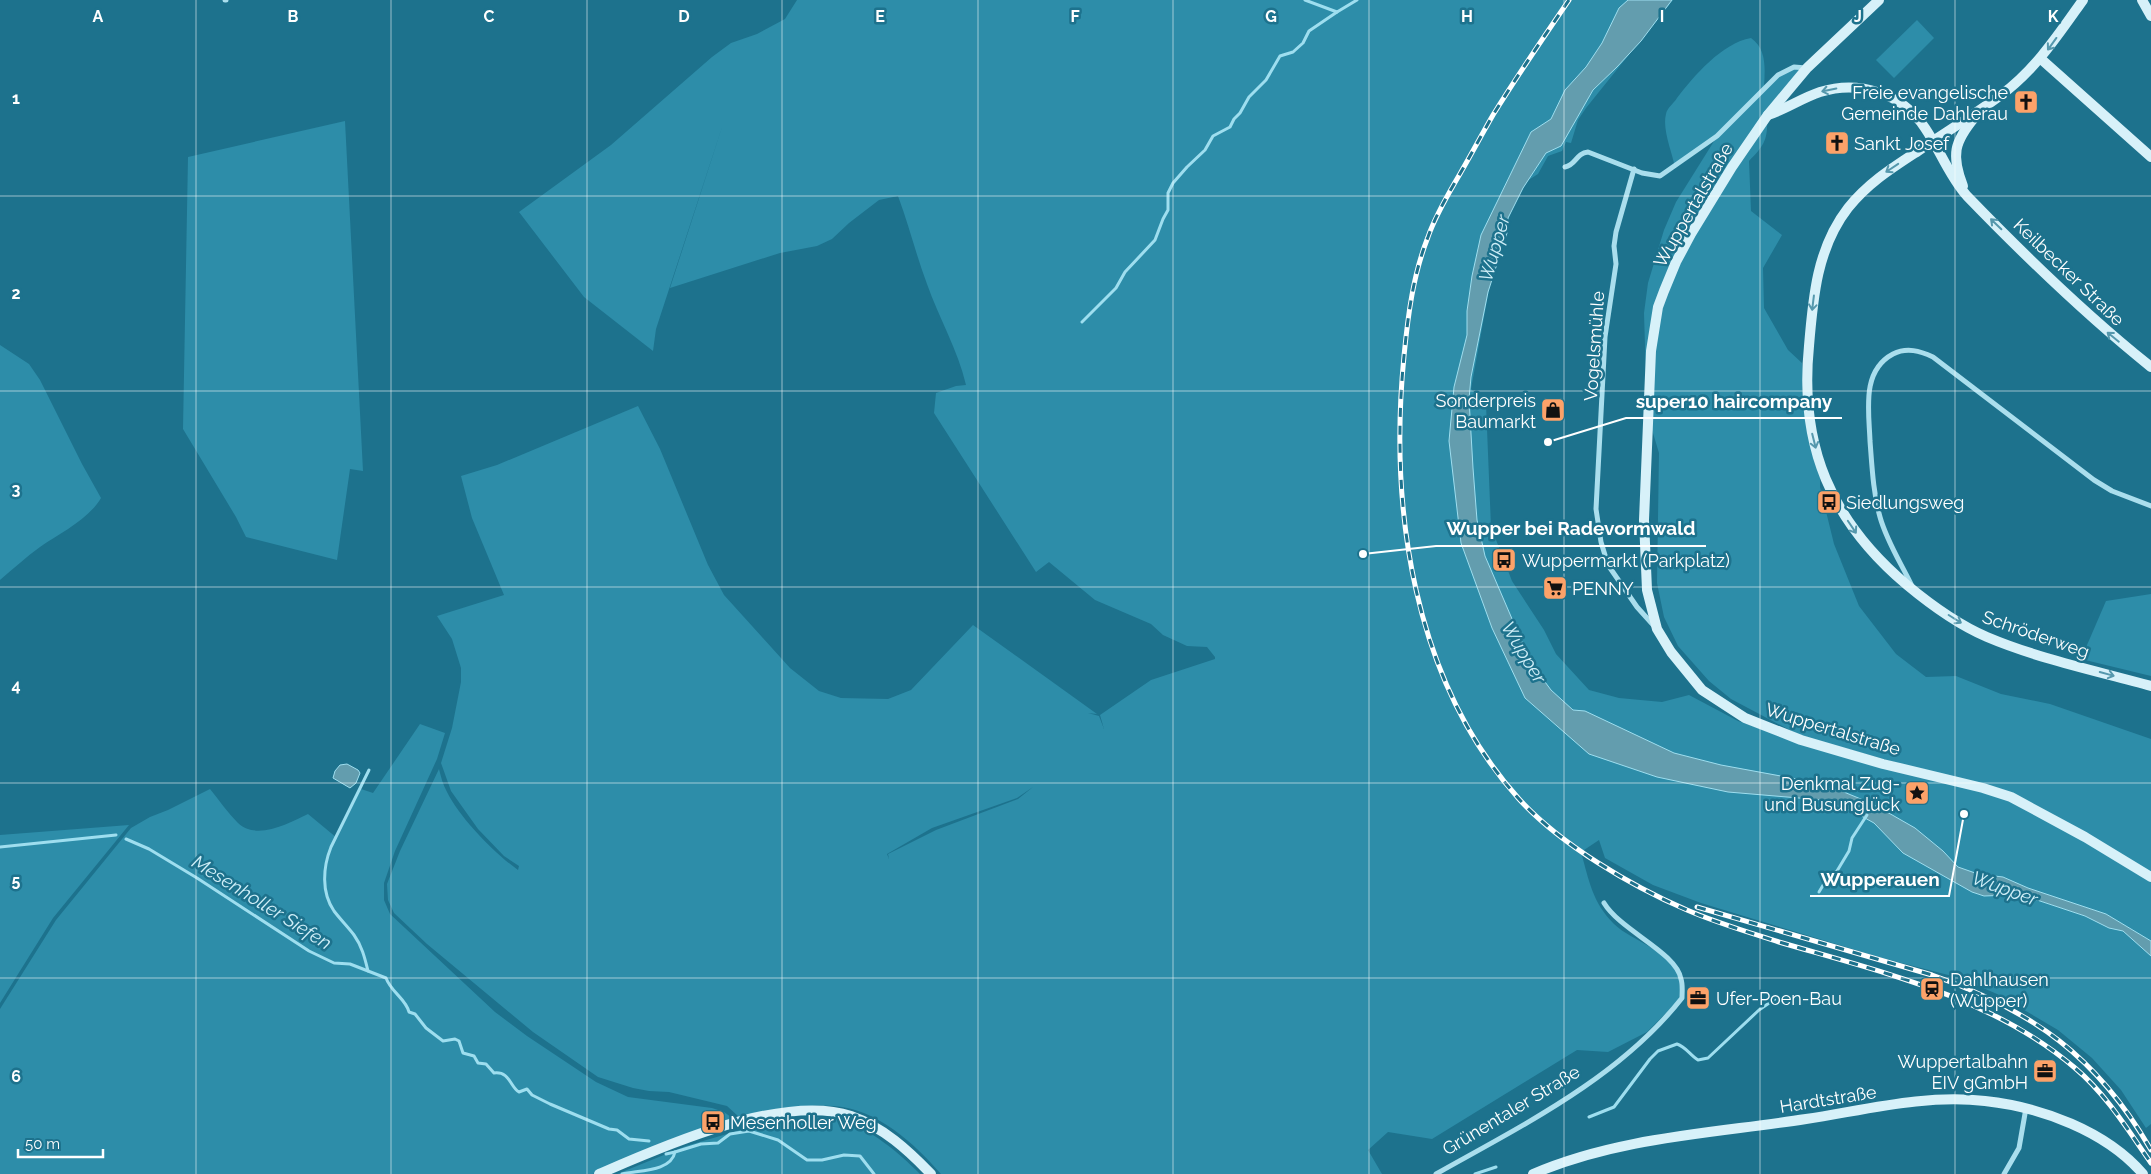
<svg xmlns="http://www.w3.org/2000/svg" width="2151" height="1174" font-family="Raleway,sans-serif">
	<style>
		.green { fill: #2d8da9; fill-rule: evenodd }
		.water { fill: #639dae; stroke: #9edeef }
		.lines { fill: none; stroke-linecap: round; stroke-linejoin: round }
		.stream { stroke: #9edeef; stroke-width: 3 }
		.street { stroke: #aadeed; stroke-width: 5 }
		.secondary { stroke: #d7f1f9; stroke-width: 10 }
		.rail-casing { stroke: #fff; stroke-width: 5 }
		.rail { stroke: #1d728d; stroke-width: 3; stroke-dasharray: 9; stroke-linecap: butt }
		.oneway { stroke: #5598ad }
		.grid { fill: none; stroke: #fff; stroke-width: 1; stroke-opacity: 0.55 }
		.labels { text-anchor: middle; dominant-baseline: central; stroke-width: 5; stroke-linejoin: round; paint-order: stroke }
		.poi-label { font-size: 18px; fill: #fff; stroke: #1d728d; text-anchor: start }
		.street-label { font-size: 18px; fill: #fff; stroke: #1d728d }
		.water-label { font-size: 19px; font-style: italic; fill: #d0eff8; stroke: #1d728d }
		.grid-label { font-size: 16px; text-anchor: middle; font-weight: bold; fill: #fff; stroke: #1d728d; stroke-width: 5; stroke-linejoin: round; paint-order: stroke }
		.leader { fill: none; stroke: #fff; stroke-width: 2 }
		.callout-dot { fill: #fff; stroke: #1d728d; stroke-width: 2 }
		.callout-label { font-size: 19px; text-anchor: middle; font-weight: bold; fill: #fff; stroke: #1d728d; stroke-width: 5; stroke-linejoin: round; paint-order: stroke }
	</style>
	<rect width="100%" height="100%" fill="#1d728d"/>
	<g class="green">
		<path d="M797,0H1673L1586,108L1578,120L1571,143L1566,142L1562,151L1548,156L1538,174L1527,181L1515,202L1503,233L1492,273L1471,389L1486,404L1491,527L1512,581L1544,630L1556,654L1589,690L1619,698L1662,702L1689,695L1738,721L1772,733L2010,799L2151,878V1124L2146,1128L2121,1090L2092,1058L2058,1030L1997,994L1960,978L1882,958L1701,903L1653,885L1605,858L1599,840L1581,852C1589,880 1592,902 1614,924C1631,941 1675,952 1680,979C1681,985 1680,992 1681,998L1647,1032L1608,1052L1577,1050L1432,1139L1388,1132L1368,1150L1382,1174H941C914,1143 877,1109 834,1106C803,1103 770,1112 739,1117L727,1106L669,1092L649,1091L633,1088L598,1077L533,1032L427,944L394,913L388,900L387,884L400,851L439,769C441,777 443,785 447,792C460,818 494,853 518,870L519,866L504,856L478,829L451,791L441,763L452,728L461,682V668L452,639L437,616L504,595L472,518L461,476L497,465L638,406L660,449L708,565L724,595L790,668L819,691L841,698L888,699L911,690L973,625L1097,714L1088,713L1099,716L1104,729L1100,715L1151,680L1215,659V657L1207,647L1187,646L1163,635L1151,624L1095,600L1049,562L1036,572L934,413L936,393L956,386L966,385C958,350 939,318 927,284C916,255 909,225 898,196L879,200L849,223L832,239L817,246L780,253L670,288L724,121L656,329L653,351L584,297L519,212L611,145L712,57L731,43L757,34L785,19ZM1033,787L1018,799L936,830L888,854L889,859L887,854L932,828L1017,798Z"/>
		<path d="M1917,20L1934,38L1894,78L1876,60Z"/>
		<path d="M1751,38C1767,49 1765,69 1764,87L1786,70L1807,68L1767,116C1768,139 1765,145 1749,161L1751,211L1782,235L1763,268L1764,308L1788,350L1802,363L1804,377L1802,394L1820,472V487L1834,544L1859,606L1896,654L1926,677L1956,676L2001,694L2050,704L2151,739V874L2037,808L1945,776L1801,736L1731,699L1709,681L1678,646L1664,617L1657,583L1659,453L1647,413L1644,313L1648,283L1664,230L1676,202L1716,138L1675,167C1672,152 1662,129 1666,114C1667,108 1674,103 1677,98C1694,76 1722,43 1751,38Z"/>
		<path d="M345,121L363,471L350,469L337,560L246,537L236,517L183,429L188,157Z"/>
		<path d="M0,345L29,364L40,380L82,464L101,498C88,520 60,533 40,547C26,557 13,569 0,580Z"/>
		<path d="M2151,594V676L2081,659L2106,601Z"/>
		<path d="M420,724L445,733L437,759L395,851L384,883V900L390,914L495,1012L527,1036L596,1082L628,1097L712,1108L724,1112L735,1120L637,1155L593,1174H0V1009L56,920L131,828L150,817L168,810L210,789C219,800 228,813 238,823C257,841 289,823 308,814L337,838L361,789L373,793Z"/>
		<path d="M129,825L53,918L0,1003V835Z"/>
		<path d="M810,1117C820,1118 831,1117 841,1120C871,1129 898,1152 920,1174H617L686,1146L754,1126Z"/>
	</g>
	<g class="water">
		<path d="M1628,0H1672L1641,41L1617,67L1593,90L1561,146L1546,153L1523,188L1508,218L1507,233L1488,292L1471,377L1469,399L1473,468L1477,520L1485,556L1531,663L1551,690L1573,710L1585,711L1674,753L1721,765L1797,779L1814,786L1839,790L1873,804L1915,828L1943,851L1958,867L1978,874L2003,877L2028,888L2106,914L2151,941V956L2123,931L2109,928L2085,916L2031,898L2011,895L1984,896L1972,892L1903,853L1874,823L1854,812L1822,800L1728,792L1657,777L1589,754L1525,698L1492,628L1461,543L1449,441L1454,387L1467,335V311L1472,276L1481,235L1531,132L1551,119L1565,90L1586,67L1602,43L1619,8Z"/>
		<path d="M347,764L358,770L360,773L356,783L350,788L333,778L335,771L340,765Z"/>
	</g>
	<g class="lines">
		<g class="stream">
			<path d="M1305,0L1337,12L1357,0"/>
			<path d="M1082,322L1116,288L1125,272L1155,240L1163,219L1168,210V193L1173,183L1187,167L1205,150L1213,136L1230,127L1234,119L1240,113L1249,97L1266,80L1280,56L1293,52L1303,43L1309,31L1337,12"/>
			<path d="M126,839L149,849L197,878L309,951L334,963L350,964L386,978C391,992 406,999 409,1012L415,1014L426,1028L443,1041L455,1039L459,1041L463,1053L474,1056L478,1063L486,1064L494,1073C510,1071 510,1087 519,1092L527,1089L532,1095L550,1104L609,1129L617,1130L629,1139L649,1141"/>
			<path d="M0,847L116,835"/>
			<path d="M1819,892L1828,877L1837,871L1849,851L1852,838L1867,815"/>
			<path d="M368,971C365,959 362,946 354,935C348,927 340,919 334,911C321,892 323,867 331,847L369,770"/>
			<path d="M1589,1117L1614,1107L1650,1059L1658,1051L1677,1044C1686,1047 1690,1055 1698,1060L1708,1058L1759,1010L1775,999"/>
			<path d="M666,1154L675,1152"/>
			<path d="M622,1174C638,1170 671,1172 675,1152L701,1144L718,1143L730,1134L749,1131L778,1140L807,1160H822L844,1155L860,1156L874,1174"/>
			<path d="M1475,1174L1496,1167"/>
		</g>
		<g class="street">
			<path d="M225,0H226"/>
			<path d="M1565,167C1576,165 1576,153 1588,152L1642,173L1660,176L1717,136L1778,75L1794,67L1806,68"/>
			<path d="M1634,169L1616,232L1614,246L1616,264L1605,337L1596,509L1601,542L1608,565L1637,607L1655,627"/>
			<path d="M1912,586C1901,563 1887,542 1880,517C1873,492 1872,466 1870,441C1869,411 1861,371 1893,354C1907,347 1920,351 1933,357L2094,480L2112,491L2151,506"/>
			<path d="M1436,1174C1523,1125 1619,1078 1682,998C1682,992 1683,985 1681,979C1676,952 1621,931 1604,903"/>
			<path d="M2004,1174L2019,1148L2026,1108"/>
		</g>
		<g class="secondary">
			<path d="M1879,0L1807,68L1767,116L1732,167L1691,234L1676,262L1664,291L1658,307L1651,351L1644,520L1647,590L1657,629L1671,652L1702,690L1745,718L1801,740L1883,764L1983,788L2011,797L2085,837L2151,877"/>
			<path d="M2083,0C2058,35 2036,69 2001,95C1974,115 1946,132 1918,151C1892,168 1868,183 1848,208C1817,248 1813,297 1809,346C1799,446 1831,521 1907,585C1931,605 1959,625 1987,637C2039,659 2097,671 2151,686"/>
			<path d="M2142,0L2151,16"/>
			<path d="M2041,59L2151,157"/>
			<path d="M1768,115C1786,109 1802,98 1820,92C1859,80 1902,93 1925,128C1940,150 1949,176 1967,196C2025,256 2086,315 2151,367"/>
			<path d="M1963,186C1951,155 1954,142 1975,117"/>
			<path d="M599,1174C663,1146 783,1093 851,1116C883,1127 908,1150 931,1174"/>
			<path d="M1533,1174C1618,1137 1716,1133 1806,1119C1865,1110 1925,1094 1985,1101C2041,1107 2106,1131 2143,1174"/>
		</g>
		<defs>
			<g id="rail">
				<path d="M1569,0C1543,38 1517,76 1493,115C1482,134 1472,153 1461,172C1449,193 1436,214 1428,237C1413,275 1408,315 1404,356C1389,508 1413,681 1519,799C1560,844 1631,886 1687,910C1717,923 1748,932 1779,942C1881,972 1992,997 2075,1068C2106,1094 2128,1130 2151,1163"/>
				<path d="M1697,907L1932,975C2033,1011 2097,1056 2151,1150"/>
			</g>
		</defs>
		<use href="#rail" class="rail-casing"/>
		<use href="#rail" class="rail"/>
	</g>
	<defs><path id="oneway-shaft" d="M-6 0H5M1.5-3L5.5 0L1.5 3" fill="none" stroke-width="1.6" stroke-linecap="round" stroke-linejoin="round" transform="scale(1.25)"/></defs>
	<g class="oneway">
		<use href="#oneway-shaft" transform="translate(2052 44) rotate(126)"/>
		<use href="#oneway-shaft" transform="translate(1829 90) rotate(168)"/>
		<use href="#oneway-shaft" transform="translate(1892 168) rotate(146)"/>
		<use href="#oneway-shaft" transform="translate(1996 224) rotate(-136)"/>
		<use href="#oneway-shaft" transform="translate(1813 303) rotate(97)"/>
		<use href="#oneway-shaft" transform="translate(2113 337) rotate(-141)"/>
		<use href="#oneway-shaft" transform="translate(1814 441) rotate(76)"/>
		<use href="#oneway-shaft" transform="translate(1852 527) rotate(56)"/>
		<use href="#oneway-shaft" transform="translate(1955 619) rotate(32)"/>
		<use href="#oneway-shaft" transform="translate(2107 674) rotate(15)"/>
	</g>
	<path class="grid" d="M196,0V1174M391,0V1174M587,0V1174M782,0V1174M978,0V1174M1173,0V1174M1369,0V1174M1564,0V1174M1760,0V1174M1955,0V1174M0,196H2151M0,391H2151M0,587H2151M0,783H2151M0,978H2151"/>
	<defs>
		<symbol id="church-square" viewBox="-11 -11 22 22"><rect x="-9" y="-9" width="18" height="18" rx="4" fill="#fca269" stroke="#1d728d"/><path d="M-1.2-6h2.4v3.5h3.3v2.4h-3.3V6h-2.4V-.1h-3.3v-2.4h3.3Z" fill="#111"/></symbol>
		<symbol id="shop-square" viewBox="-11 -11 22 22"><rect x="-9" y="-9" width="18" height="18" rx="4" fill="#fca269" stroke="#1d728d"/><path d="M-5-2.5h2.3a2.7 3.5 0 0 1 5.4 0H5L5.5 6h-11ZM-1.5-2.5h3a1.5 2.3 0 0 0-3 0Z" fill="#111"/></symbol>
		<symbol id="bus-square" viewBox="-11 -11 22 22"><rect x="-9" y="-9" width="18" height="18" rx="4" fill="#fca269" stroke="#1d728d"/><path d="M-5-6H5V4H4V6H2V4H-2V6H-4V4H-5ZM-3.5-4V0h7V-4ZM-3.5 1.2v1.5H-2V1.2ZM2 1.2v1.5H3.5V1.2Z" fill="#111"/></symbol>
		<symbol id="supermarket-square" viewBox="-11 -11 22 22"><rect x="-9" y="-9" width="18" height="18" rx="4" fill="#fca269" stroke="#1d728d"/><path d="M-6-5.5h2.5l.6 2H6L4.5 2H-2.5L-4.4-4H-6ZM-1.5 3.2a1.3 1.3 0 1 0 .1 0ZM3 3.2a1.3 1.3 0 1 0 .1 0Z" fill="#111"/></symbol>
		<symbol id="sight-square" viewBox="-11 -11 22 22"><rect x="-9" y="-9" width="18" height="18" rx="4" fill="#fca269" stroke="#1d728d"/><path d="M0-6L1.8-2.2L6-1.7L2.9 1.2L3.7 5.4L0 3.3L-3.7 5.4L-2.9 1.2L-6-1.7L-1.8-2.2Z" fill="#111"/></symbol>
		<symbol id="station-square" viewBox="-11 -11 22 22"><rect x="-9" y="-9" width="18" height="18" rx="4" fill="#fca269" stroke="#1d728d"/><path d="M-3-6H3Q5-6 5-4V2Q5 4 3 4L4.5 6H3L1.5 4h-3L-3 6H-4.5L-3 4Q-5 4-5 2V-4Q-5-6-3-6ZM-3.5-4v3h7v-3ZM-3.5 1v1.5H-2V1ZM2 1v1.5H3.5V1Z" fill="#111"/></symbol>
		<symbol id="office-square" viewBox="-11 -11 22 22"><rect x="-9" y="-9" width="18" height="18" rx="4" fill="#fca269" stroke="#1d728d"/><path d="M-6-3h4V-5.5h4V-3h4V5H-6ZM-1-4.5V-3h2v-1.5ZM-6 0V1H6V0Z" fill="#111"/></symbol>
	</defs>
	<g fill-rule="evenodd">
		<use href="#church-square" x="2012" y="88" width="28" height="28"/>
		<use href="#church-square" x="1823" y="129" width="28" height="28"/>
		<use href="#shop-square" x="1539" y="396" width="28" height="28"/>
		<use href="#bus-square" x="1815" y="488" width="28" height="28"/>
		<use href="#bus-square" x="1490" y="546" width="28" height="28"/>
		<use href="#supermarket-square" x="1541" y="574" width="28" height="28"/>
		<use href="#sight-square" x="1903" y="779" width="28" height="28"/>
		<use href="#station-square" x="1918" y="975" width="28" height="28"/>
		<use href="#office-square" x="1684" y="984" width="28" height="28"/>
		<use href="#office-square" x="2031" y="1057" width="28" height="28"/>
		<use href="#bus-square" x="699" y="1108" width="28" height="28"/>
	</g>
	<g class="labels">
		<g class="poi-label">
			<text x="2008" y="92" text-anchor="end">Freie evangelische<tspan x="2008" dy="21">Gemeinde Dahlerau</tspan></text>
			<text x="1854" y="143">Sankt Josef</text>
			<text x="1536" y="400" text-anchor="end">Sonderpreis<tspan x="1536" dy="21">Baumarkt</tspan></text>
			<text x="1846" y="502">Siedlungsweg</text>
			<text x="1522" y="560">Wuppermarkt (Parkplatz)</text>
			<text x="1572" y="588">PENNY</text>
			<text x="1900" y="783" text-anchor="end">Denkmal Zug-<tspan x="1900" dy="21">und Busunglück</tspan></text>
			<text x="1950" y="979">Dahlhausen<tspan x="1950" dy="21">(Wupper)</tspan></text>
			<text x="1716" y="998">Ufer-Poen-Bau</text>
			<text x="2028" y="1061" text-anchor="end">Wuppertalbahn<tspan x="2028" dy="21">EIV gGmbH</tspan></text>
			<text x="730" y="1122">Mesenholler Weg</text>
		</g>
		<g class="street-label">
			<text transform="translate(1693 205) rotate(-60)">Wuppertalstraße</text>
			<text transform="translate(2069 272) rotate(44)">Keilbecker Straße</text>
			<text transform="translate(1594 346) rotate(-86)">Vogelsmühle</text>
			<text transform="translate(2036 634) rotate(19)">Schröderweg</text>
			<text transform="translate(1833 729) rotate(17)">Wuppertalstraße</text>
			<text transform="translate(1828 1099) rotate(-9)">Hardtstraße</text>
			<text transform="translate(1511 1110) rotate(-31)">Grünentaler Straße</text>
		</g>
		<g class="water-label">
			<text transform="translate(1494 248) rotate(-74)">Wupper</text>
			<text transform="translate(1524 652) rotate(59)">Wupper</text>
			<text transform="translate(2005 888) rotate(20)">Wupper</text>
			<text transform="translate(262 902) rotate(32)">Mesenholler Siefen</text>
		</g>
	</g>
	<g class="grid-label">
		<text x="98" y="22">A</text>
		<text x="293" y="22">B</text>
		<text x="489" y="22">C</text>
		<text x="684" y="22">D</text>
		<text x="880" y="22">E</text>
		<text x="1075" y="22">F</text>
		<text x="1271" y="22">G</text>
		<text x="1467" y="22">H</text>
		<text x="1662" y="22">I</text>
		<text x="1858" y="22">J</text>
		<text x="2053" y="22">K</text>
		<text x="16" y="104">1</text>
		<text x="16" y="299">2</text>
		<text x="16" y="495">3</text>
		<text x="16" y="691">4</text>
		<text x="16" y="886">5</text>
		<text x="16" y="1082">6</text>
	</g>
	<path class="leader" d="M1548 442L1626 418H1842M1363 554L1436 546H1706M1964 814L1949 896H1810"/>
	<g class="callout-dot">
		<circle cx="1548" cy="442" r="5"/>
		<circle cx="1363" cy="554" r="5"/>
		<circle cx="1964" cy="814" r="5"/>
	</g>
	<g class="callout-label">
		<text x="1734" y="408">super10 haircompany</text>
		<text x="1571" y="535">Wupper bei Radevormwald</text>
		<text x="1880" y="886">Wupperauen</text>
	</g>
	<path d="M18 1149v8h85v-8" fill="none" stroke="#ffffff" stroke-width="2.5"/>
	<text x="25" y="1149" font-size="15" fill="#ffffff" stroke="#1d728d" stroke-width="4" paint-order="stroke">50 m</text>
</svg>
